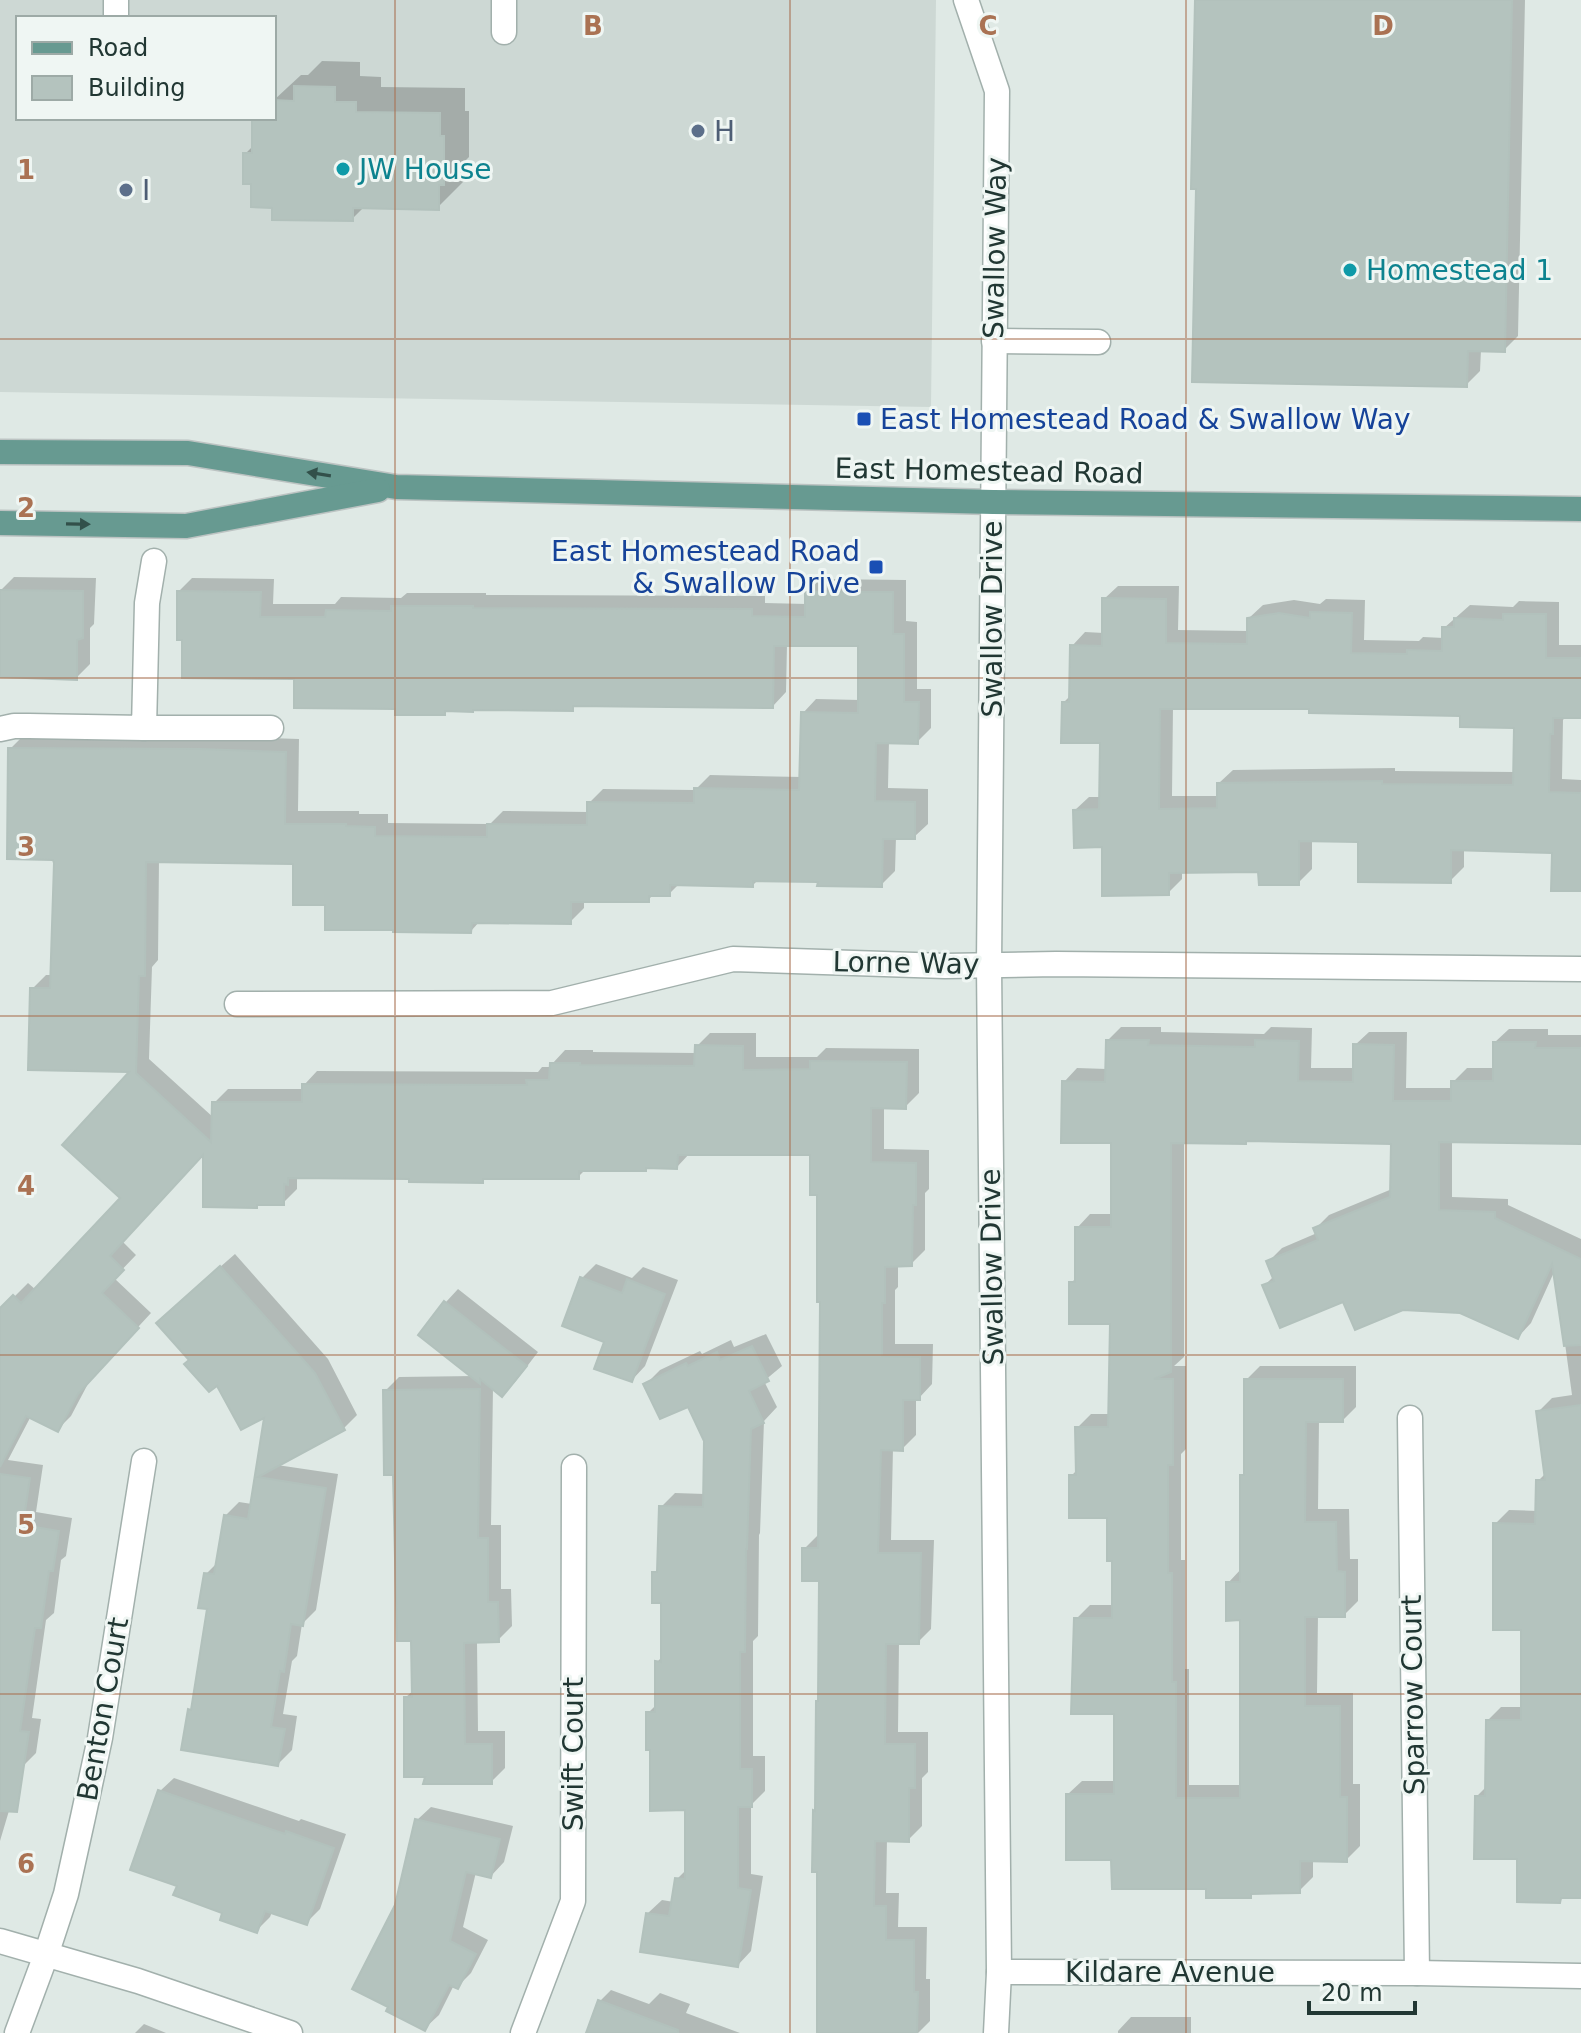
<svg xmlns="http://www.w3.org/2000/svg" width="1581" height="2033" font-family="'DejaVu Sans',sans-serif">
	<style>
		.built { fill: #cdd8d4; fill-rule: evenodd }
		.shadow { fill: #0003; fill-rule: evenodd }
		.building { fill: #b4c3be; stroke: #b2c1bc; stroke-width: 2; fill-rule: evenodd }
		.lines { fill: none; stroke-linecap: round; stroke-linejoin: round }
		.minor-casing { stroke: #a2b0ac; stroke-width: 27 }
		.major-casing { stroke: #bcc3c2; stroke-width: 27 }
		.minor { stroke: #fff; stroke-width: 24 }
		.major { stroke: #679a91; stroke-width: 24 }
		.oneway { fill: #32504a }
		.grid { fill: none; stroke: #aa7253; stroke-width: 2; stroke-opacity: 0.55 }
		.service-dot { fill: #5c6f8a; stroke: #eff6f3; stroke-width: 3 }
		.culture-dot { fill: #0f9aa8; stroke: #eff6f3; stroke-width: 3 }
		.transit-dot { fill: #1a4fb4; stroke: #eff6f3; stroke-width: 3 }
		.labels { text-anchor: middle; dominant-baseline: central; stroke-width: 6; stroke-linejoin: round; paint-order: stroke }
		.service-label { font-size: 28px; fill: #4e5e75; stroke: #eff6f3; text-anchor: start }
		.culture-label { font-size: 28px; fill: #0d838f; stroke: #eff6f3; text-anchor: start }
		.street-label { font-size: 28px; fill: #213733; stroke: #eff6f3 }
		.transit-label { font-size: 28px; fill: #164399; stroke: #eff6f3; text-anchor: start }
		.grid-label { font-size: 26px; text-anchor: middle; font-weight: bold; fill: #aa7253; stroke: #eff6f3; stroke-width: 6; stroke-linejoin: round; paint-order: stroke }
	</style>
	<rect width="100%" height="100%" fill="#dfe9e5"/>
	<path class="built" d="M0,0H936L931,407L0,392ZM18,18H274V118H18Z"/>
	<g class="shadow">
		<path d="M1197,0H1525L1518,336L1504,350H1481L1480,371L1466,385L1198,187Z"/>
		<path d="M322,61L360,62V76L381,77V87L465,88V111H469V157L465,161L464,181L438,207L365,206L352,219L274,206L253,182L245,154L254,145V120L256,118H274V100L301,75H308Z"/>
		<path d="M14,577L96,578L94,624L90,628V664L76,678L0,675V591Z"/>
		<path d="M192,578L274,579L273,604H335L341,597L401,598L407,593H486V595L765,596V603L807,604V593L820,579L906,580V621L917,622V689H931V728L917,742L889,741L888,788L928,789V824L914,837H896L895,871L881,885L820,880L759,879L753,885L680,883L669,894H654L648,900H584V908L570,922L480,921L471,931L327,903L295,863L159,860L158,960L152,967L149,1059L214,1118V1103L228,1089H304V1085L317,1071L538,1072L542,1067H552V1064L565,1050H593V1052L696,1053L697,1046L710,1033H756V1057H817L826,1048L919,1049V1093L905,1107L884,1106V1149L929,1150V1189L925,1193V1250L911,1264L898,1265V1287L895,1290V1344H933L932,1384L919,1398H916V1435L902,1449L893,1448L891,1540H934L931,1629L918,1642H899L898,1732H928V1772L922,1778V1826L908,1840L887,1839L886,1893H899L898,1927H927L926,1979H930V2021L918,2033H819L820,1891L815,1811L817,1809L821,1579L804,1549L818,1535H820L822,1300L820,1193L812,1153H690L677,1167L648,1166L645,1169H586L578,1177H486L482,1181L411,1177L297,1176V1189L283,1203L205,1151L122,1241L136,1255L114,1278L151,1313L91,1378L71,1416L57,1430L31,1416L8,1460L43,1465L36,1512L72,1518L66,1556L61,1560L54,1613L46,1620L32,1718L41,1719L36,1753L22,1767L0,1841V1326L15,1296L28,1283L36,1290L123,1198L133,1071L32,989L46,975H52L56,863L10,749L24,735L215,736L299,739L298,811H359V814H388V823L490,824L503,811L589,812V803L603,789L695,790L710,775L802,777L803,713L816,699L860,700V644H787L786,692L773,706L577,704L572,709H448L444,713L397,707L296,677L184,638L179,591Z"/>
		<path d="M1118,586H1179L1178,630L1249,631V618L1263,605L1294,600L1320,604L1326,599L1365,600L1364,640L1419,641L1423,637L1444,638V628L1470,605L1513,607L1519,601L1559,602V645H1581V716H1566L1563,720L1562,779L1581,780V889L1554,851L1464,848V867L1450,881L1360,840H1312V869L1298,883L1260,870L1182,871V879L1168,893L1104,845L1075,810L1089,797H1101L1102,741L1064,702L1071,695L1072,646L1085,632L1104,633V599ZM1173,707H1311L1462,714L1516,726L1515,772L1395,771V768L1233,770L1219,783V796H1172Z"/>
		<path d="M1121,1027H1161V1032L1264,1034L1271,1027L1312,1028L1311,1068H1355V1045L1369,1032H1407L1406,1088H1453V1082L1467,1068H1495V1042L1509,1029H1548V1035H1581V1142L1452,1140V1197L1508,1199V1205L1581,1239V1896H1564L1560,1901L1520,1857L1477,1796L1487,1786L1488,1720L1501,1707H1523V1628L1495,1524L1509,1510L1537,1511L1538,1481L1546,1473L1538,1412L1552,1398L1572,1395L1555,1270L1531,1323L1518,1337L1461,1311L1344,1299L1264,1286L1274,1276L1268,1262L1282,1248L1317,1233L1315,1229L1329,1215L1392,1189L1393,1142L1248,1139L1184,1141V1357L1174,1366H1186V1449L1181,1454V1560H1185V1669H1189V1785H1242V1618L1228,1583L1242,1568V1476L1246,1472V1380L1260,1366H1356V1407L1343,1420H1319L1318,1509H1349L1350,1559H1358V1601L1344,1615H1318L1317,1693H1353V1784H1360V1846L1346,1860H1313V1877L1299,1891L1254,1892L1250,1896L1208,1887L1113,1858L1068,1794L1082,1781H1116V1712L1076,1619L1090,1605H1114V1559L1109,1516L1071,1476L1078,1469L1077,1428L1091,1414H1111L1112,1322L1071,1283L1077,1277V1228L1090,1214H1113V1142L1064,1082L1077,1068L1107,1069L1108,1040Z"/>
		<path d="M235,1254L328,1359L357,1415L344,1428L277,1465L338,1474L316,1610L302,1624L297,1656L292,1661L283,1714L297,1716L292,1750L278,1764L190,1710L194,1706L209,1608L206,1574L218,1562L225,1516L239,1502L252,1504L267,1414L217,1383L191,1359L172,1309Z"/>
		<path d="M596,1264L632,1278L643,1267L678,1280L645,1366L632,1380L607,1341L582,1278Z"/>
		<path d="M458,1289L538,1352L515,1382L502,1394L493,1387L491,1525H501V1589H511L512,1626L498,1640L477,1641L478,1731H505V1768L491,1782L427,1775L406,1697L414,1690L413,1639L385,1391L399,1377L474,1376L420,1334L446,1302Z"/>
		<path d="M766,1334L782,1366L764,1381L777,1407L764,1421L760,1533L759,1535L758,1636L753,1641V1756H765V1791L751,1805V1874L763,1876L751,1951L738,1965L648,1913L662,1900L674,1902L677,1879L687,1869V1808L652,1748L648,1713L657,1704V1662L663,1656V1601L654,1573L659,1568L661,1507L675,1493L705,1494L706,1441L689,1404L646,1384L660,1370L700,1351L702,1354L731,1340L734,1347Z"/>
		<path d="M174,1778L299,1821L301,1819L346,1834L320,1909L306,1923L272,1912L270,1917L256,1931L179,1885L160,1791Z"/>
		<path d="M431,1807L513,1826L504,1862L491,1876L476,1872L463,1927L488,1940L471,1973L457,1987L454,1985L439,2015L425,2028L397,1905L417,1820Z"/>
		<path d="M611,1990L649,2004L660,1993L690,2004L686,2013L740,2033H588L600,2001Z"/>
		<path d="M1131,2017H1191V2033H1199H1118V2031Z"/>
		<path d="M144,2024L166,2033H135Z"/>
	</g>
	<g class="building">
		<path d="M1195,0H1512L1505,352L1468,351L1467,387L1192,382L1196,189H1191Z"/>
		<path d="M294,86L335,87V102H356V112L440,113V136H444V185H439V210L353,208V221L272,220V208L251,207V184H243V153H252V119H273L274,100L294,101Z"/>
		<path d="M0,590L83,591V638L77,640V680L0,677Z"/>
		<path d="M177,591L261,592L260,617H325L326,610L391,611V606H473V608L752,609V616L805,617V592H893V634H904V702H919L918,744L876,743L875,801L915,802V839H883L882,887L817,886L818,882L753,881V887L670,885V896H649V902H571V924L472,923L471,933L393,932V930H325V905H293V864L146,862L145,976H139L136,1073L211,1142L212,1102H302V1084L527,1085L526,1080H549L550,1063H580V1065L694,1066L695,1045L743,1046V1070L810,1069V1061L907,1062L906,1109L871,1108V1162L916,1163V1205H913L912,1266L885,1267V1303H882V1356L920,1357V1400H903V1451L881,1450L878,1553H921L919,1644H886L885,1744H915V1788H909V1842L875,1841L874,1906H886V1940H914V1992H918L917,2033H817V1872H812L813,1810L815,1811L816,1701H818L819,1581H802V1548H818L820,1302H817V1195H810V1155H678L677,1169L646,1168V1171H579V1179H483V1183L409,1182V1179L288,1178V1185L284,1184V1205H257V1208L203,1207V1155L110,1256L124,1270L102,1293L139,1328L78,1394L58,1432L26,1416L0,1467V1308L13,1295L21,1303L120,1198L62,1145L129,1072L28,1070L30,988H50L54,863L53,860L7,859L8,748L200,749L286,752L285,824H346V826L375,827V836L487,837V824L587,825V802L694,803V788L799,790L801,712L858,713V646H774L773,708L573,706V711L473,710V712L445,711V715H395V709L294,708V679L182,678V640H177Z"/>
		<path d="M1102,598L1166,599V643L1247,644V618L1279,613L1310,618V612L1352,613L1351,653L1407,654V650L1442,651V627H1454V618L1503,620V614H1546V658H1581V718H1553V734H1550L1549,792L1581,793V891H1551L1552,853L1451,850V883L1358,882V842L1299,841V885H1259L1258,872L1169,873V895L1102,896V847L1074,848L1073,810L1099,809L1100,743H1061L1062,702H1069L1070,645L1102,646ZM1160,709H1309V713L1460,716V727L1514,728L1513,785L1382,784V781L1217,783V808L1159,809Z"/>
		<path d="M1106,1040H1149L1148,1045L1255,1047V1040L1299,1041L1298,1081L1353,1082V1044L1394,1045L1393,1101H1451V1081H1493V1042H1536L1535,1048H1581V1144L1439,1142V1210L1495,1212V1218L1581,1259V1345L1564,1346L1552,1264L1518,1339L1460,1313L1403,1310L1355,1330L1343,1302L1280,1328L1262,1285L1274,1281L1266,1261L1318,1240L1313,1228L1390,1197L1391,1144L1246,1141V1144L1171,1143V1372L1154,1379H1173V1465H1168V1573H1172V1682H1176V1798H1240V1620L1226,1621V1582H1240V1475H1244V1379H1343V1422H1306L1305,1522H1336L1337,1571L1345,1572V1617H1305V1706H1340V1797H1347V1862L1300,1861V1893L1251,1894V1898H1206V1889H1112L1111,1860H1066V1794H1114V1714H1071L1074,1618H1112V1561H1107V1518H1069V1475H1076L1075,1427H1108L1110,1324H1069V1282H1075V1227H1111V1143H1061L1062,1081L1105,1082Z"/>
		<path d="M220,1266L315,1373L345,1430L258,1477L326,1488L303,1626L291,1624L284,1672L280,1671L271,1727L285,1729L278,1766L181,1750L188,1709L191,1710L207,1609L198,1608L204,1573L214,1574L224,1515L248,1519L264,1418L241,1430L217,1386L209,1392L184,1364L189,1360L156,1323Z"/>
		<path d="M580,1277L622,1293L627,1279L665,1294L632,1382L594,1369L604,1342L562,1326Z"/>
		<path d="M444,1301L527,1366L502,1397L480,1379V1384L418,1335Z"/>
		<path d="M752,1346L769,1381L749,1391L764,1423L751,1429L747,1549H746L745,1652H740V1769H752V1807H738V1888L751,1890L738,1967L640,1952L646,1913L669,1916L675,1878L685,1879V1810L650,1811V1750H646V1712H655V1661L661,1662V1603H652V1572H657L659,1506L703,1507L704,1441L688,1407L660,1419L643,1384L686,1363L688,1366L717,1352L720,1360Z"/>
		<path d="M480,1389L478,1538H488V1602H498L499,1642L464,1643L465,1744H492V1784H423L425,1777H404V1697H412L411,1641H397L393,1475H384L383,1390Z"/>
		<path d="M1581,1405V1898H1561L1560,1903L1517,1902V1859H1474L1475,1796H1485L1486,1720H1521V1630H1493V1523L1535,1524L1536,1480H1545L1536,1411Z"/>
		<path d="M0,1474L30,1478L23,1525L59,1531L53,1571H49L41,1628H35L20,1731L29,1732L17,1812L0,1811Z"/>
		<path d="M158,1790L285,1834L286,1831L334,1848L307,1925L265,1911L257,1933L220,1920L222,1913L173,1895L177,1886L130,1870Z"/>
		<path d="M415,1819L500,1839L491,1878L466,1872L450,1941L476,1954L458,1989L449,1985L425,2031L386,2011L388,2007L352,1989L395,1905Z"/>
		<path d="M598,2000L678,2030V2033H586Z"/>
	</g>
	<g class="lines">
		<defs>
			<g id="minor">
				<path d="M966,0L997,91L989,965L999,1972L996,2033"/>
				<path d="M116,17V0"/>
				<path d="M504,32V0"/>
				<path d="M994,341L1098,342"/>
				<path d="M144,728H271"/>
				<path d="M0,729L14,726H29L144,728L147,603L154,561"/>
				<path d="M237,1004L552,1003L733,959L945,966L1056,964L1581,969"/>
				<path d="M1410,1418L1417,1973"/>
				<path d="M0,1941L138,1981L290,2033"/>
				<path d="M999,1972L1417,1973L1581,1976"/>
				<path d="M17,2033L46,1955L66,1894L83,1817L100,1738L144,1461"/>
				<path d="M523,2033L573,1901L574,1467"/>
			</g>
			<g id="major">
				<path d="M0,452L188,453L396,487L993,502L1581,509"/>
				<path d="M0,523L186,526L378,490"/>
			</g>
		</defs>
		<use href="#minor" class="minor-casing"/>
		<use href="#major" class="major-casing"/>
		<use href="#minor" class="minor"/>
		<use href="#major" class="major"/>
	</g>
	<defs><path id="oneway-solid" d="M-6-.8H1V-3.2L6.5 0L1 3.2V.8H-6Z" transform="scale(2)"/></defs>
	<g class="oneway">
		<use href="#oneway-solid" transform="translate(319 474) rotate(-171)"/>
		<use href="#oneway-solid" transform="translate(78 524) rotate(1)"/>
	</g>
	<path class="grid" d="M395,0V2033M790,0V2033M1186,0V2033M0,339H1581M0,678H1581M0,1016H1581M0,1355H1581M0,1694H1581"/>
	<g class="service-dot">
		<circle cx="698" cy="131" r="8"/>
		<circle cx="126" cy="190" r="8"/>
	</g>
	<g class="culture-dot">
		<circle cx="343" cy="169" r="8"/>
		<circle cx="1350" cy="270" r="8"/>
	</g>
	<g class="transit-dot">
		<rect x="856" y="411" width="16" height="16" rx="4"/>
		<rect x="868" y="559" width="16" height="16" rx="4"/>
	</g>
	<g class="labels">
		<g class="service-label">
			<text x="714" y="131">H</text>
			<text x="142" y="190">I</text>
		</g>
		<g class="culture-label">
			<text x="359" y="169">JW House</text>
			<text x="1366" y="270">Homestead 1</text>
		</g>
		<g class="street-label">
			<text transform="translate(995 248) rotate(-89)">Swallow Way</text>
			<text transform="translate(989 471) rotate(1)">East Homestead Road</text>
			<text transform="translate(992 619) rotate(-90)">Swallow Drive</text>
			<text transform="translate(906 963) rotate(1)">Lorne Way</text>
			<text transform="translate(992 1267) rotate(-91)">Swallow Drive</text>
			<text transform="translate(1413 1695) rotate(-91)">Sparrow Court</text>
			<text transform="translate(103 1709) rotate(-80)">Benton Court</text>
			<text transform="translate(573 1754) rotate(-90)">Swift Court</text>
			<text x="1170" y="1972">Kildare Avenue</text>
		</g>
		<g class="transit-label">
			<text x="880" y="419">East Homestead Road &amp; Swallow Way</text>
			<text x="860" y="551" text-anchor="end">East Homestead Road<tspan x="860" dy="32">&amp; Swallow Drive</tspan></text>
		</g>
	</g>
	<g class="grid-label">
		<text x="593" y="35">B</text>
		<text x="988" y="35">C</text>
		<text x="1383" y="35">D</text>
		<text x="26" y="179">1</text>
		<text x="26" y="517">2</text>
		<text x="26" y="856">3</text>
		<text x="26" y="1195">4</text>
		<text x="26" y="1534">5</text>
		<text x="26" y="1873">6</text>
	</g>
	<rect x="16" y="16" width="260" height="104" fill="#eff6f3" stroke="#9daaa6" stroke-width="2"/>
	<rect x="32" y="42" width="40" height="12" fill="#679a91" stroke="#9daaa6" stroke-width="2"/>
	<text x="88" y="56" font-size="24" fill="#213733">Road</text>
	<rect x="32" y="76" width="40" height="24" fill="#b4c3be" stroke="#9daaa6" stroke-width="2"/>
	<text x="88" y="96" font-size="24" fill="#213733">Building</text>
	<path d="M1309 2001v12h106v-12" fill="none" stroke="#213733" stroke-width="4"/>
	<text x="1321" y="2001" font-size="24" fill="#213733" stroke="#eff6f3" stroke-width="6" paint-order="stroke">20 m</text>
</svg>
